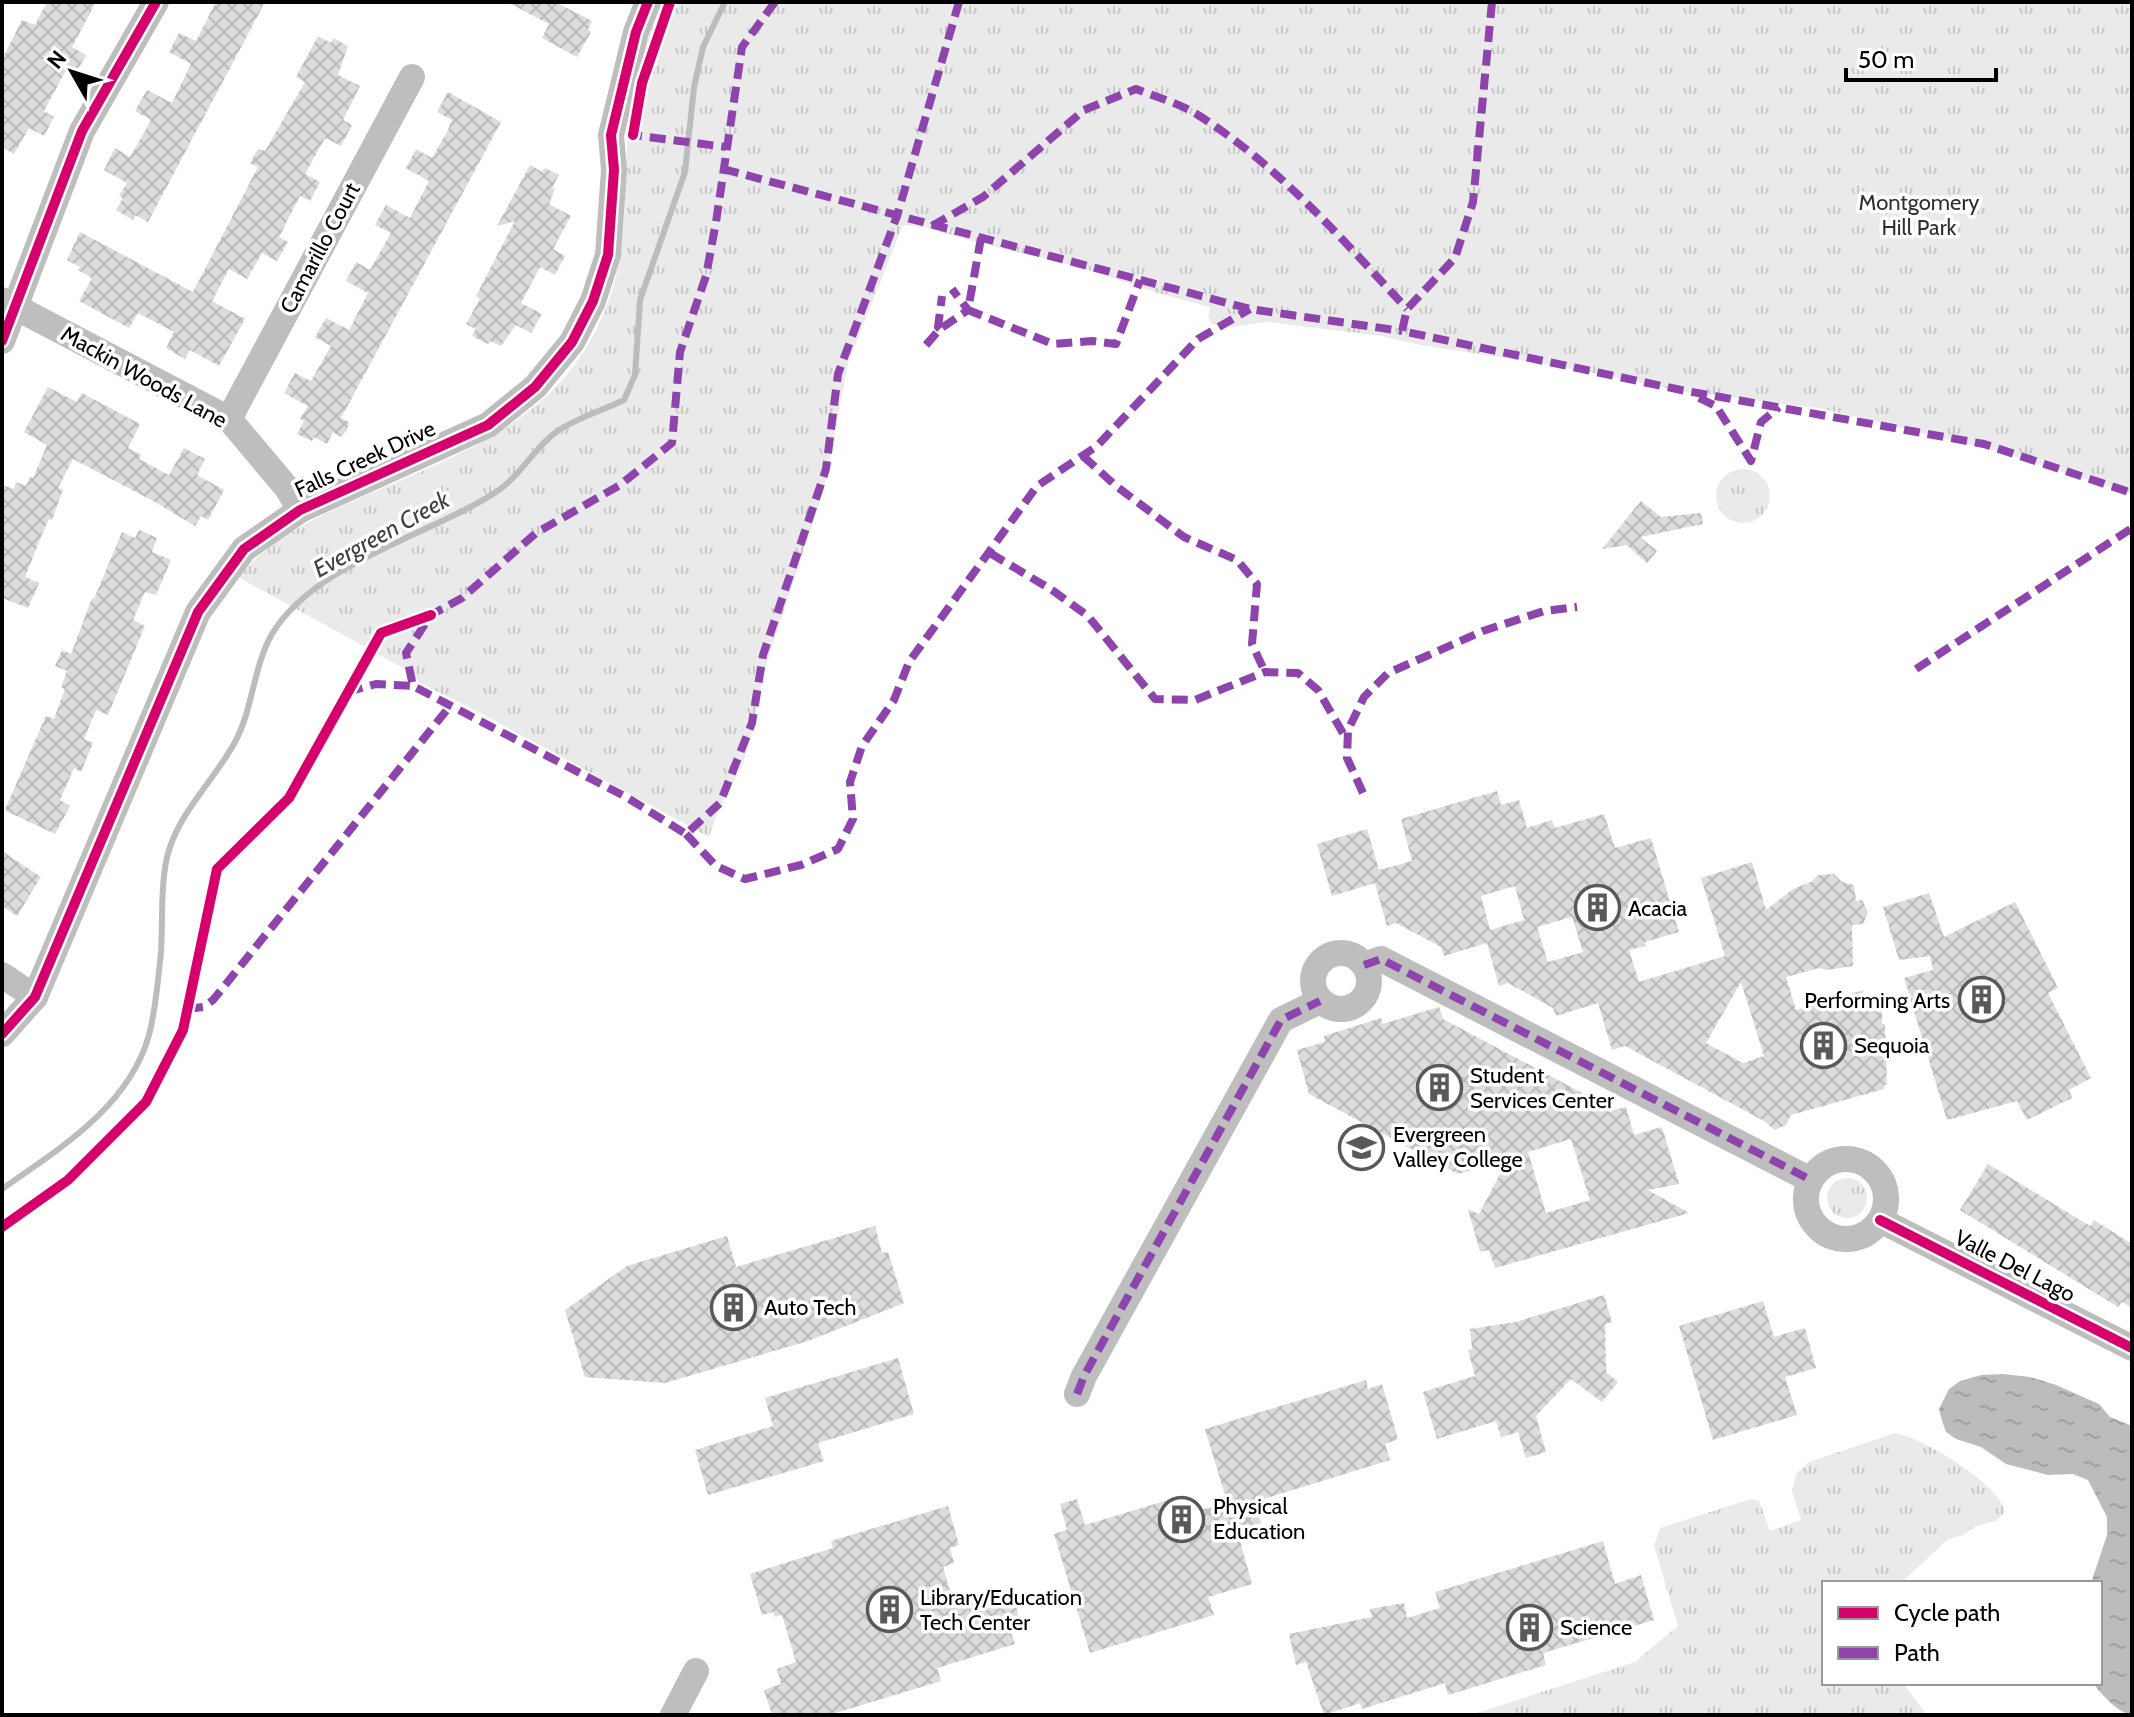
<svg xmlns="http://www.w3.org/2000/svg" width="2134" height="1717" font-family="Cabin,sans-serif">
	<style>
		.grass { fill: url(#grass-tufts) }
		.water { fill: url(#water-ripples) }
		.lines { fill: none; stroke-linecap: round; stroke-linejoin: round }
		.stream { stroke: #bcbcbc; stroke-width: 6 }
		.building { fill: url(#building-cross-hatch); fill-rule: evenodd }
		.minor { stroke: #bebebe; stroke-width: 26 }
		.quiet { stroke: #8e44ad; stroke-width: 8; stroke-dasharray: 16 8; stroke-linecap: butt }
		.cycleway-casing { stroke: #fff; stroke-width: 15 }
		.cycleway { stroke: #d6006c; stroke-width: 10 }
		.labels { text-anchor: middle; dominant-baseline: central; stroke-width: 7; stroke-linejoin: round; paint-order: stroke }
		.park-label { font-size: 22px; fill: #2f2f2f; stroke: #fff }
		.street-label { font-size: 22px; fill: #000; stroke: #fff }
		.poi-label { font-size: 22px; fill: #000; stroke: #fff; text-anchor: start }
		.water-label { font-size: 24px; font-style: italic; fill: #404040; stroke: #fff }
	</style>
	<defs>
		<pattern id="grass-tufts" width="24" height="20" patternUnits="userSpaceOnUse" patternTransform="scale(2)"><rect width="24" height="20" fill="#eaeaea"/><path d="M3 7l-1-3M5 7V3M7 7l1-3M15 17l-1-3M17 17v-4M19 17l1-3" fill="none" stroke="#c7c7c7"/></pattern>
		<pattern id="water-ripples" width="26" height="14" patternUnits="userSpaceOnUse" patternTransform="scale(2)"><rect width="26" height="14" fill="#bcbcbc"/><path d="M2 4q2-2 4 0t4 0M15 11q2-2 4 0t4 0" fill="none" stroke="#a0a0a0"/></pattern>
		<pattern id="building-cross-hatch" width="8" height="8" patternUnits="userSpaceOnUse" patternTransform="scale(2)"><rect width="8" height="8" fill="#dcdcdc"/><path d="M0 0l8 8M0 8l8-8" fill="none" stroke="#bbb"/></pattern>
	</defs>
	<rect width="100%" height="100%" fill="#fff"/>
	<g class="grass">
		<path d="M660,2H2132V494L2004,453L1824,409L1686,392L1563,367L1421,345L1382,336L1267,322L1231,327L1212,324L1208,317L1210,307L1161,294L1079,267L960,238L925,227L903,225L848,363L824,489L766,665L750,741L742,766L719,808L709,837L475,710L422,684L405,669L238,577C274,537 310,520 358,499C456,456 557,423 603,315C630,252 622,203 628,137C631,91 645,45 660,2Z"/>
		<circle cx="1743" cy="496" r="27"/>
		<circle cx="1847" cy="1198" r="20"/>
		<path d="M1895,1433C1923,1438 2000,1484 2005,1512L1996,1521L1976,1526L1963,1535L1947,1540L1901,1583H1824V1683H1903L1927,1715H1471L1635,1662L1678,1626L1654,1546L1660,1528L1751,1499L1759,1501L1770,1531L1801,1520L1792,1491L1796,1474L1809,1462Z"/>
	</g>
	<path class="water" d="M2003,1374L2030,1377L2056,1385L2099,1404L2110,1417L2132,1426V1715C2118,1713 2102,1695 2093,1683H2100V1583H2091L2107,1535V1517L2088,1480L2073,1474L2048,1475L2006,1464L1981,1447L1956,1439L1946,1432L1942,1421L1939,1409L1949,1389L1960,1381L1981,1375Z"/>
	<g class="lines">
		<path class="stream" d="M2,1189C59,1149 129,1107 149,1035C156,1009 158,979 161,952C163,921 160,879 169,850C182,809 215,779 235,742C253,709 253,667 272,634C314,563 434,534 499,490C522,474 535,446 559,430C578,418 603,410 624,400L635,375L640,300L685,172L694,87L703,47L725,2"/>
	</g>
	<g class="building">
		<path d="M47,2H96L72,47L86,55L75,75L66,70L44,111L54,117L44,136L29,128L14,154L2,147V60L22,20L35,25Z"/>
		<path d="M216,2H265L148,222L135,215L133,220L116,210L123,198L119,196L127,183L104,170L115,148L130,157L146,129L151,120L135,111L147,90L172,103L191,64L169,52L179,33L196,41Z"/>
		<path d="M507,2H555L592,21L588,30L591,32L577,57L542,38L549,24Z"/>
		<path d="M318,36L331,43L333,38L348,46L338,75L360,86L343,120L352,125L341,146L325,138L305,174L320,182L310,201L300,196L279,237L288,242L277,261L262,253L247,279L229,269L212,301L245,319L219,366L190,350L185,359L166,348L174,332L138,313L129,328L79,301L92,278L78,270L80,267L67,260L80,232L193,292L258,167L250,163L258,149L265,151L305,82L296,77Z"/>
		<path d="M448,92L501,122L341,418L349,422L347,430L341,437L333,432L327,444L314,437L312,441L297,434L304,421L300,419L308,406L284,393L295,373L311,381L331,346L315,337L326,318L349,330L368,293L346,281L356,262L370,270L391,233L375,225L386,205L410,218L429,181L406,168L416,149L432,158L448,130L452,120L437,112Z"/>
		<path d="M530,165L542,172L545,168L559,175L552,188L555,189L549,204L571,216L553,249L565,256L555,275L540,267L521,303L542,314L531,333L516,325L501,346L490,341L488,344L472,336L476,329L466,324L480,299L476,296L515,221L497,226Z"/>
		<path d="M48,387L77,402L82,393L140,424L128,448L141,455L139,459L169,475L184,448L205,459L197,475L224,490L208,520L201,516L195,526L155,502L73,459L58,488L63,490L58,503L52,520L49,519L43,532L25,577L39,583L28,608L2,598V485L14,489L16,482L26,486L30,477L33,478L47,445L24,432Z"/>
		<path d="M1641,501L1661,517L1701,513L1703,524L1640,537L1657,551L1647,563L1627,545L1602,549Z"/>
		<path d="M139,530L157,538L152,552L171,560L156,595L145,592L133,620L145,626L108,715L96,710L84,739L93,743L81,772L74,768L60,800L70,806L55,834L6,811V807L46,716L54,719L65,689L62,688V684L67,671L55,666L62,650L71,654L92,598L94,599L122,532L135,538Z"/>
		<path d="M1497,791L1501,805L1519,800L1527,828L1552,820L1555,828L1604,814L1615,848L1651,838L1679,932L1645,942L1646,946L1629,950L1639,982L1725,956L1701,878L1752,862L1766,910L1793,889L1811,882L1818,875L1834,874L1842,882L1854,885L1856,901L1862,900L1868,912L1863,924L1852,925L1853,966L1827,970L1819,968L1786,977L1796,1010L1864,990L1854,1010L1882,1009V1024H1885L1887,1085H1884V1089L1791,1115L1786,1125L1775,1130L1764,1121L1625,1046L1612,1050L1598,1003L1556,1016L1553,1008L1508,983L1499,986L1487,943L1444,956L1441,947L1396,923L1387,926L1375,883L1332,896L1317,844L1367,829L1379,870L1412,861L1401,819ZM1515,886L1524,920L1490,930L1481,896ZM1572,917L1583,952L1548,962L1537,927ZM1741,982L1764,1056L1743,1063L1706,1043Z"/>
		<path d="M2,851L41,877L17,916L2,906Z"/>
		<path d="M1929,893L1944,937L2015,902L2058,988L2048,993L2091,1078L2069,1090L2072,1098L2027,1120L2017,1101L1947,1120L1904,978L1933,970L1930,956L1899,960L1883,907Z"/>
		<path d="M1439,1007L1443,1019L1614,1110L1626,1107L1634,1135L1662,1127L1679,1184L1648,1190L1689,1213L1495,1268L1489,1250L1480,1252L1468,1209L1479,1214L1508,1159L1458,1174L1309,1094L1297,1050L1325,1042L1324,1036L1381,1018L1383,1024ZM1571,1139L1590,1200L1546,1213L1528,1152Z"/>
		<path d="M1988,1164L2090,1226L2094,1220L2132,1244V1308L2122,1302L2118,1307L1960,1210Z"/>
		<path d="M875,1226L882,1253L888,1252L904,1303L808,1341L665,1383L585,1377L565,1310L627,1266L727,1236L736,1267Z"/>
		<path d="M1604,1295L1612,1322L1605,1324L1606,1372L1618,1382L1602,1402L1571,1379L1536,1416L1546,1452L1526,1458L1518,1432L1501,1437L1496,1421L1437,1439L1423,1392L1475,1376L1468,1350L1472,1349L1470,1329L1516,1322Z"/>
		<path d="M1763,1301L1774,1337L1805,1328L1816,1368L1785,1377L1797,1415L1713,1440L1679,1326Z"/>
		<path d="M898,1358L914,1414L818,1443L824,1461L708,1495L695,1450L773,1426L765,1398Z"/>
		<path d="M1366,1380L1368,1389L1382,1384L1398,1439L1385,1444L1390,1460L1254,1502L1261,1523L1237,1530L1252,1584L1208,1597L1214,1615L1090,1653L1054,1534L1067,1530L1060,1504L1077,1499L1085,1525L1178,1497L1184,1515L1227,1502L1205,1429Z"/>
		<path d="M948,1506L959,1545L950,1548L954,1563L943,1567L954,1605L1012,1588L1021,1627L1010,1630L1015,1644L937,1668L941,1681L829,1715H772L764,1690L781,1684L777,1669L796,1662L782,1615L775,1617L773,1612L762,1615L750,1574L833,1548L831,1541Z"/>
		<path d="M1603,1541L1615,1584L1641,1575L1654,1620L1543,1653L1546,1665L1448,1695L1445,1683L1362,1709L1360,1703L1324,1715L1306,1662L1296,1665L1289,1634L1372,1617L1370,1609L1404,1603L1407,1618L1440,1608L1435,1592Z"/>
	</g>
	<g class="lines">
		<g class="minor">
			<path d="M2,300L229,419L287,488L300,510"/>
			<path d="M2,341L82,131L156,2"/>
			<path d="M229,419L412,77"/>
			<circle cx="1341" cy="981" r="28"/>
			<path d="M1364,965L1381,959L1811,1180"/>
			<path d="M2,975L35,997"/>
			<path d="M2,1034L35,997L198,612L244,549L300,510L488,425L535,387L572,342L593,301L608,255L614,170L611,135L636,32L648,2"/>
			<circle cx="1846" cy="1199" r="40"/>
			<path d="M1880,1220L2132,1348"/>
			<path d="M1077,1394L1084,1376L1281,1020L1320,1001"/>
			<path d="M673,1715L696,1671"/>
		</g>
		<g class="quiet">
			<path d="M775,2L742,47L716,222L706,276L680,352L672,443L620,485L536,533L462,598L431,615L406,653L413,686L626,797L686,834L720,803L752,723L763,655L826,469L838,374L897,216L959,2"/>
			<path d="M1492,2L1473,202L1455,258L1407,309L1402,331L1681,390L1984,444L2132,493"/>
			<path d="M634,128L633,135L726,147"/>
			<path d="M723,169L1250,309L1402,331"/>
			<path d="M932,226L983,197L1084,110L1136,89C1156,97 1179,103 1198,115C1279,166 1342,239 1407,309"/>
			<path d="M981,238L968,310L1053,344L1092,341L1116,344L1140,280"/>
			<path d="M940,329L938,327L942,296"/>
			<path d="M926,345L940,329L968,310L952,289"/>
			<path d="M1699,398L1716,406L1751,461L1761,422L1779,407"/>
			<path d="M1083,456L1116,486L1184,537L1237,560L1257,584L1252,644L1265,672"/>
			<path d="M990,553L1052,590L1088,616L1155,699L1195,700L1265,672L1298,673L1318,690L1348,742"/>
			<path d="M1916,669L2132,528"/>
			<path d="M347,692L376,684L413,686"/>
			<path d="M1363,793L1347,758L1348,730L1364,697L1388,673L1483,631L1544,611L1577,607"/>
			<path d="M686,834L716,866L745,879L801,865L838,849L853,819L850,782L862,746L894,700L909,662L1037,486L1097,446L1198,339L1250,309"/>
			<path d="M1364,965L1381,959L1811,1180"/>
			<path d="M187,1009L203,1007L213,1000L450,706"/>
			<path d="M1077,1394L1084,1376L1281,1020L1320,1001"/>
		</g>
		<defs>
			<g id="cycleway">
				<path d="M633,135L642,83L670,2"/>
				<path d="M2,341L82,131L156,2"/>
				<path d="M2,1034L35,997L198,612L244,549L300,510L488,425L535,387L572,342L593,301L608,255L614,170L611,135L636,32L648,2"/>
				<path d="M1880,1220L2132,1348"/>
				<path d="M2,1227L68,1180L146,1102L183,1030L217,869L289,798L381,633L431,615"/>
			</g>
		</defs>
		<use href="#cycleway" class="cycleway-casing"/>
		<use href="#cycleway" class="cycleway"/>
	</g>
	<defs>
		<symbol id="building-ring" viewBox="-11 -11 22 22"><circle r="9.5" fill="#fff" stroke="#595959" stroke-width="1.5"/><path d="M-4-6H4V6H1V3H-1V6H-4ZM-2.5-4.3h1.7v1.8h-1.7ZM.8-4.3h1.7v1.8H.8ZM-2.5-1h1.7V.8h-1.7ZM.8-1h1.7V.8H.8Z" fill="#595959"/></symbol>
		<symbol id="university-ring" viewBox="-11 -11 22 22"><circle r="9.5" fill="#fff" stroke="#595959" stroke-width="1.5"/><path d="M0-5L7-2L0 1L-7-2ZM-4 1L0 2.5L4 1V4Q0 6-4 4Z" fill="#595959"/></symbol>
	</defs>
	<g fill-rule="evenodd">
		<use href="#building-ring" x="1572" y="882" width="51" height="51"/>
		<use href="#building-ring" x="1956" y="974" width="51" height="51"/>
		<use href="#building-ring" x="1798" y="1020" width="51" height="51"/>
		<use href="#building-ring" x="1414" y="1062" width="51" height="51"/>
		<use href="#university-ring" x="1336" y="1122" width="51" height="51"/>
		<use href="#building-ring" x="708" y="1282" width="51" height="51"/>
		<use href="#building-ring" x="1156" y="1494" width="51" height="51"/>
		<use href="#building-ring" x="864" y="1584" width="51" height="51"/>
		<use href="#building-ring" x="1504" y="1602" width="51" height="51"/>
	</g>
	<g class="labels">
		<g class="park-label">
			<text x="1919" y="202">Montgomery<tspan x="1919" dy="25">Hill Park</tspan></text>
		</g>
		<g class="street-label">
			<text transform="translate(320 248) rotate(-62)">Camarillo Court</text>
			<text transform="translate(144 377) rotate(29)">Mackin Woods Lane</text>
			<text transform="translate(365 459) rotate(-25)">Falls Creek Drive</text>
			<text transform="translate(2015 1266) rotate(27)">Valle Del Lago</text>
		</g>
		<g class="poi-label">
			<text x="1628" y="908">Acacia</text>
			<text x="1950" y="1000" text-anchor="end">Performing Arts</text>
			<text x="1854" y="1045">Sequoia</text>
			<text x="1470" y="1075">Student<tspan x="1470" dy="25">Services Center</tspan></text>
			<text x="1393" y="1134">Evergreen<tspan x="1393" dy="25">Valley College</tspan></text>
			<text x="764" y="1307">Auto Tech</text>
			<text x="1213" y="1506">Physical<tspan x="1213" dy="25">Education</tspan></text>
			<text x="920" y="1597">Library/Education<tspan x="920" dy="25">Tech Center</tspan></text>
			<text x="1560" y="1627">Science</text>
		</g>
		<g class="water-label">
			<text transform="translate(381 534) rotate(-29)">Evergreen Creek</text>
		</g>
	</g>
	<rect width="2134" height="1717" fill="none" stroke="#000000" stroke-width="8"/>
	<rect x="1822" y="1581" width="280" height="104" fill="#ffffff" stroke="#999999" stroke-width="2"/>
	<rect x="1838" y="1607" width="40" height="12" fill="#d6006c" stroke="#999999" stroke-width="2"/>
	<text x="1894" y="1621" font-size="24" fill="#000000">Cycle path</text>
	<rect x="1838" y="1647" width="40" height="12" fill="#8e44ad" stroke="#999999" stroke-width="2"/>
	<text x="1894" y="1661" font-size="24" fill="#000000">Path</text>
	<g transform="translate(72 72) rotate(309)" stroke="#ffffff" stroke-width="6" paint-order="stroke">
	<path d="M0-6L14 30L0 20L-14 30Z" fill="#000000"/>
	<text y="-12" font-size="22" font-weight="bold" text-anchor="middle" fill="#000000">N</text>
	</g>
	<path d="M1846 68v12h150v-12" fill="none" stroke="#000000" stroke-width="4"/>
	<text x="1858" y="68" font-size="24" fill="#000000" stroke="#ffffff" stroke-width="6" paint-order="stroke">50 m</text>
</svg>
